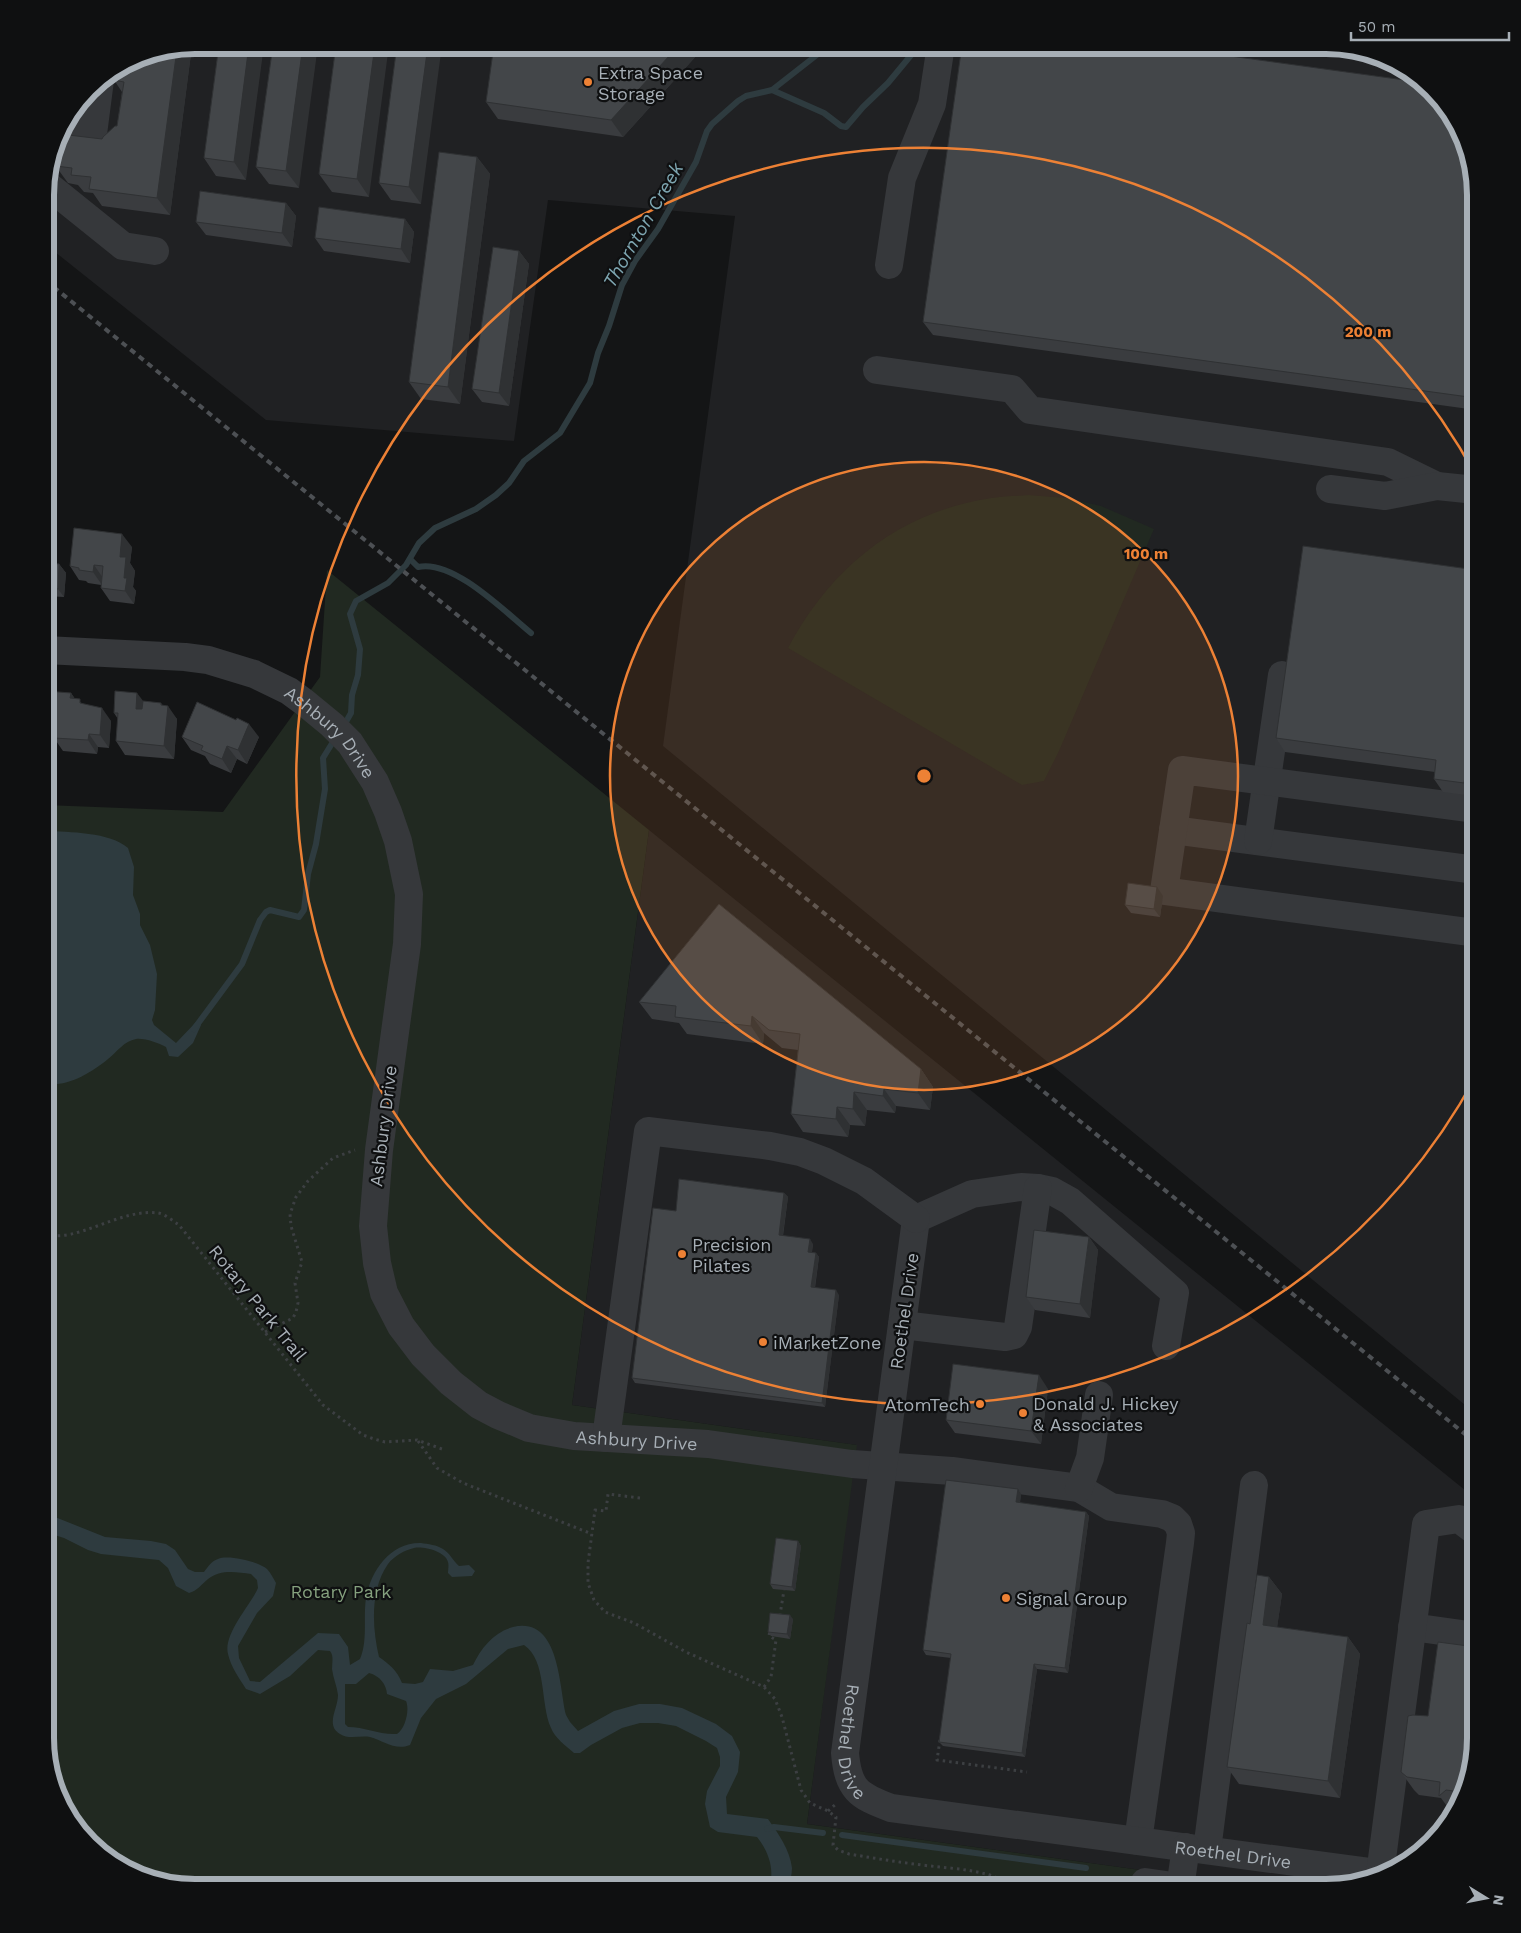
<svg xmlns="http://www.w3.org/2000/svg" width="1521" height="1933" font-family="'Work Sans',sans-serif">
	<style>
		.built { fill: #202123 }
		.green { fill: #212921 }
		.water { fill: #2e3b3f; fill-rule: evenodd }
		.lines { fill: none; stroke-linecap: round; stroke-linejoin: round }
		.stream { stroke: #2e3b3f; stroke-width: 6 }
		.path { stroke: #3c3f42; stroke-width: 3; stroke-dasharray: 2.5 4; stroke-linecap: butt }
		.minor { stroke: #36383b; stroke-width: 28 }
		.rail { stroke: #4d5054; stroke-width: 4; stroke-dasharray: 6 5; stroke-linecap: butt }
		.wall { fill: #3a3c3f }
		.shaded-wall { fill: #2f3133 }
		.building { fill: #434649; stroke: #2f3133 }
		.ring { fill: none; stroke: #ed8135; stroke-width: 2.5 }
		.poi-dot { fill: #ed8135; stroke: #0f1011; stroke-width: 2 }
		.labels { text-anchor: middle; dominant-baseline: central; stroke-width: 4.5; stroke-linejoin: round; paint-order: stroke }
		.poi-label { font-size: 18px; fill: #a7afb6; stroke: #0f1011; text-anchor: start }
		.street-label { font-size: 18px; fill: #a7afb6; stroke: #0f1011 }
		.park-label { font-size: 18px; fill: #85a17e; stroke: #0f1011 }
		.water-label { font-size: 19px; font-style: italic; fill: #7ea6b1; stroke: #0f1011 }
		.rim { fill: none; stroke: #a7afb6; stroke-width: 6 }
		.centre { fill: #ed8135; stroke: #0f1011; stroke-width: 2.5 }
		.ring-label { font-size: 15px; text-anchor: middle; font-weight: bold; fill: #ed8135; stroke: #0f1011; stroke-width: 4.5; stroke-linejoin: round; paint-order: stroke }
	</style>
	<rect width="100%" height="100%" fill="#141516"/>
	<g class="built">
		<path d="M195,45H1335L1401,65L1451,112L1471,156L1476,195V1414L663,746L735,216L548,200L514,441L266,420L45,244V185L61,128L96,82L138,56Z"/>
		<path d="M649,830L1476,1499V1738L1456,1813L1409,1863L1365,1883L1326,1888H1190L1191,1877L807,1824L856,1445L572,1405Z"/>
	</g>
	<g class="green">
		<path d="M1029,495L1066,498L1101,506L1154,529L1059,751L1044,781L1022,785L788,648C831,567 899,512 991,498C1003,496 1016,496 1029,495Z"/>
		<path d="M327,570L649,830L572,1405L857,1445L807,1824L1191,1877L1190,1888H195L120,1868L70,1821L50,1777L45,1738V805L223,812L320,677Z"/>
	</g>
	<g class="water">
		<path d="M45,831C69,832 110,832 128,848L134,867L133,895L140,914V925L150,945L157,974L155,1010L152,1020L154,1025L176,1043L197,1021L201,1025L193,1043L178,1057L169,1056L166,1047C158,1043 145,1038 136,1039C124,1041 117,1052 108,1059C91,1073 68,1087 45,1084Z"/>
		<path d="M45,1513L105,1537L151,1541L166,1544L175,1550L188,1569L195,1572H204C208,1567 211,1561 218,1559C228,1554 259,1562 267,1569C271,1573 273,1578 276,1583L273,1596L257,1613L238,1646L239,1658L250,1681L260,1682L318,1633L339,1634L348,1647L350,1665L360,1659C368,1640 363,1618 366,1598C371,1570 391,1542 421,1543C428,1544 437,1545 443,1549C450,1553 453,1561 459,1566L469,1565L475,1571L472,1576L452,1577L448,1573C448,1570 449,1565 448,1562C445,1551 423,1546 414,1548C405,1550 394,1556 388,1564C370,1590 372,1627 379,1657C389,1664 397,1670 402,1683L415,1684L423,1682L430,1669L453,1671L473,1665C481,1648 494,1632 513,1627C560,1616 559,1687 566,1715L570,1722L578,1731L614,1711L639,1704H660L682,1708L716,1724L732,1736L740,1752L738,1772L726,1797L727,1814L768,1819C778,1833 790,1850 792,1868C792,1874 790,1882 789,1888H769C775,1870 769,1852 757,1837L718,1832L710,1827L705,1804L707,1791L720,1766V1757L717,1748L706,1741L676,1726L658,1723H640L622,1728L591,1745L580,1753H574C566,1746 555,1738 551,1728C540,1704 547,1660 524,1645L508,1649L466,1684L436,1699L421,1718L410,1745C395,1751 384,1741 370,1737C360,1735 349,1740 340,1734C325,1725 338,1709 338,1695C337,1686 333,1678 332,1669C332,1663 334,1656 330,1651L318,1650L290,1676L260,1694L246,1689C239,1678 231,1667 228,1654C223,1634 250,1606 258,1588L257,1580L251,1574C237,1572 220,1569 208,1579C202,1584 197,1591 189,1593L176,1586L168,1568L159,1560L101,1554L88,1550L64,1538L45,1532ZM369,1673C380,1676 386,1684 387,1694L406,1701C410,1710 405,1729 397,1734C379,1735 365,1727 348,1727L345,1724V1684H356Z"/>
	</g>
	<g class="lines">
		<g class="stream">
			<path d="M772,90L824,113L841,126L846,127L863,107L888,83L912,54"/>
			<path d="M410,559L418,567C453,559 504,611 531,633"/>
			<path d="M343,727L351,713L352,695L358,675L360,649L350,614L356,601L388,583L406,565L419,543L435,528L476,509L496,495L509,483L524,461L560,433L590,383L598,353L609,326L622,285L635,261L658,229L696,162L707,131L712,124L738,101L746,96L772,90L827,47L832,45"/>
			<path d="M194,1029L242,964L260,920L266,912L270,910L299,917L304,910L308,874L316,844L325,789L323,758L336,737"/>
			<path d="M767,1829L774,1827L823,1833"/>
			<path d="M842,1835L1086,1868"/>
		</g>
		<g class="path">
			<path d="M45,1234C76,1244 120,1208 158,1213C165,1214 173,1221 179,1225L323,1405L363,1435L374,1439L385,1442L417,1440L442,1449"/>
			<path d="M265,1332L293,1318L296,1312L298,1303L295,1283L302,1262L291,1226L290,1214L296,1197L308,1181L333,1158L355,1150"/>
			<path d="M418,1441L437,1468L463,1483L592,1534"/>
			<path d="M640,1498L608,1494L606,1511L595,1510L588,1563V1583L594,1600L605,1612L634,1623L686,1652L764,1687L775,1699L782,1717L801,1790L810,1803L828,1811L836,1817L833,1845L838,1850L849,1854C873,1858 897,1862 922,1865C960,1870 984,1868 1019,1888"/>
			<path d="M779,1615H780L784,1590"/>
			<path d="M764,1687L771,1677L776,1640L769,1636L770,1630"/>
			<path d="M940,1740L937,1760L1027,1772"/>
			<path d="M828,1811L837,1803"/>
		</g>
		<g class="minor">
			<path d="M60,129L93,134L100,80"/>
			<path d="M46,184L123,246L155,251"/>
			<path d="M889,265L902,178L932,104L941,45"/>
			<path d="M877,370L1012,389L1030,410L1388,462L1437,486"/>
			<path d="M1330,489L1385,496L1437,486L1476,490"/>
			<path id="s1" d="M45,650L185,657L208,660L254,674L289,691L304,702L332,725L350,743L375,782L388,812L398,841L409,894L407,944L379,1150L373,1226L377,1263L384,1293L401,1326L423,1355L451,1383L479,1405L498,1415L529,1428L574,1436L708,1444L852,1464L952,1471L1079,1488L1111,1507L1162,1514L1172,1518L1178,1524L1181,1533L1180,1543L1138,1841"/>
			<path d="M1173,830L1476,870"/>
			<path d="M1258,841L1282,675"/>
			<path d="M1476,933L1164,891L1182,770L1476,809"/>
			<path id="s2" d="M916,1219L845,1753C848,1789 858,1796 891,1808L1384,1874"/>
			<path d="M916,1219L972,1194L1021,1187L1038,1188L1052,1191L1070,1201L1175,1293L1166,1346"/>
			<path d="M902,1325L1005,1337L1014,1335L1018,1327L1038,1188"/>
			<path d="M606,1438L648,1131L770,1146L800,1152L824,1161L864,1181L916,1219"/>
			<path d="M1079,1488L1090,1458L1099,1395"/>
			<path d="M1412,1627L1476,1636"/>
			<path d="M1207,1850L1254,1485"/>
			<path d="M1380,1874L1426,1524L1459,1519L1476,1532"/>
			<path d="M1145,1882L1180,1887"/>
			<path d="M1180,1888L1186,1847"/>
		</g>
		<path class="rail" d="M45,280L1476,1443"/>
	</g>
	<g class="wall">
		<path d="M219,45L246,180L216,176L204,158Z"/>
		<path d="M273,45L299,188L269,184L256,167Z"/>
		<path d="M336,45L369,197L332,192L319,174Z"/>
		<path d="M397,45L421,204L391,200L379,183Z"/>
		<path d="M706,45L623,137L498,119L486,102Z"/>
		<path d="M192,46L170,215L102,206L93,193L84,192L78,185L68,183L52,161L58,139H102L117,126L122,92L114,80L138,56Z"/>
		<path d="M477,157L490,174L460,404L421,399L409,382Z"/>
		<path d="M1476,195V410L933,335L923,322Z"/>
		<path d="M286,203L296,216L292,247L206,235L196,222Z"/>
		<path d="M405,219L414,232L410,263L324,251L315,238Z"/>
		<path d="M519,251L529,264L509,406L482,402L472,389Z"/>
		<path d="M132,547L130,563L135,571L133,587L136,591L134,604L110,601L101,588V585L88,583L86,581L79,580L70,566Z"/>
		<path d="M45,554H48L54,564H59L66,573L64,597L45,596Z"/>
		<path d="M1476,570V779L1474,796L1443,792L1434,779L1435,772L1285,752L1276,738Z"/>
		<path d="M71,693L75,699L111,721L109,748L98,747L97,754L63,751L54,738V727L45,715V705Z"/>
		<path d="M143,701L163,705L177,719L174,759L125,755L116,741L118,719L114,713Z"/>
		<path d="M182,737H259L247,764L237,759L231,773L210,764L205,756L191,750Z"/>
		<path d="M1163,896L1160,917L1131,913L1125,905Z"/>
		<path d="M719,904L921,1069L933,1087L930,1110L896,1106L895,1113L867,1110L865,1126L850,1125L848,1137L803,1132L791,1114L798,1050L782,1048L764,1033L763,1044L687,1034L679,1023L652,1019L639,1002Z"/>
		<path d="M784,1193L788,1197L783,1236L813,1244L812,1252L816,1253L819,1257L815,1288L839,1295L825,1407L635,1383L632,1378L676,1211Z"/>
		<path d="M1089,1237L1098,1250L1090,1318L1035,1310L1026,1297Z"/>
		<path d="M1048,1389L1041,1444L955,1433L946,1420Z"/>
		<path d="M1018,1489L1021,1494L1020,1503L1086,1512L1089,1516L1068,1673L1037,1669L1025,1757L943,1746L939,1742L951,1658L926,1655L923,1650Z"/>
		<path d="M798,1541L801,1546L795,1591L773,1589L770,1584Z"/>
		<path d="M1269,1577L1282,1594L1277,1627L1348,1637L1360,1654L1340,1798L1239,1784L1227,1767L1250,1624Z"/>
		<path d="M793,1619L790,1639L771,1636L768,1632Z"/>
		<path d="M1476,1738L1457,1809L1452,1813L1441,1798L1419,1795L1414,1790L1401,1772Z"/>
	</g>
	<g class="shaded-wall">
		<path d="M249,45H264L246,180L234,162Z"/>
		<path d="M303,45H318L299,188L286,171Z"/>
		<path d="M375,45H389L369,197L357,179Z"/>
		<path d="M428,45H442L421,204L409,187Z"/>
		<path d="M679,45H706L623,137L611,120Z"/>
		<path d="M192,46L170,215L157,198L177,49Z"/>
		<path d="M477,157L490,174L460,404L448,387Z"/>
		<path d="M286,203L296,216L292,247L282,233Z"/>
		<path d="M405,219L414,232L410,263L401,249Z"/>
		<path d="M519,251L529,264L509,406L499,393Z"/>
		<path d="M122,534L132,547L130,563L135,571L133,587L136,591L134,604L125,591L124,578L120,557Z"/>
		<path d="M48,554L54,563L53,572L47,563Z"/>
		<path d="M59,564L66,573L64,597L58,589Z"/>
		<path d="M94,565L103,578L102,585L93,572Z"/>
		<path d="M71,693L80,706L70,698Z"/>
		<path d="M137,693L147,706L145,722L136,709Z"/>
		<path d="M161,703L167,712L168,706L177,719L174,759L164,746Z"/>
		<path d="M102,708L111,721L109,748L100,735Z"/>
		<path d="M249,724L259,737L247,764L238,750Z"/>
		<path d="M89,734L98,747L97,754L88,740Z"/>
		<path d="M227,746L237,759L231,773L222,759Z"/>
		<path d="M1467,765L1476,778L1474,796L1464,783Z"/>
		<path d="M1157,887L1163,896L1160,917L1154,909Z"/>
		<path d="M752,1016L764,1033L763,1044L751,1026Z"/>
		<path d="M921,1069L933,1087L930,1110L918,1093Z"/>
		<path d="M884,1089L896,1106L895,1113L883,1096Z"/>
		<path d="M854,1092L867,1110L865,1126L853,1109Z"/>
		<path d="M837,1107L850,1125L848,1137L836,1119Z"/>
		<path d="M784,1193L788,1197L782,1240L779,1235Z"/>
		<path d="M1089,1237L1098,1250L1090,1318L1080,1304Z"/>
		<path d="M810,1239L813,1244L811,1256L808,1252Z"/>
		<path d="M816,1253L819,1257L814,1292L811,1287Z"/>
		<path d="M836,1290L839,1295L825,1407L822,1403Z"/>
		<path d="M1039,1375L1048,1389L1041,1444L1031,1431Z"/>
		<path d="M1018,1489L1021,1494L1019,1507L1016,1502Z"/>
		<path d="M1086,1512L1089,1516L1068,1673L1065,1668Z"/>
		<path d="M798,1541L801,1546L795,1591L792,1587Z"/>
		<path d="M1269,1577L1282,1594L1275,1642L1263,1625Z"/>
		<path d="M790,1615L793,1619L790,1639L787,1634Z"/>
		<path d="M1348,1637L1360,1654L1340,1798L1328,1781Z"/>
		<path d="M1034,1664L1037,1669L1025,1757L1022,1753Z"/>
	</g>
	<g class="building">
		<path d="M219,45H249L234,162L204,158Z"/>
		<path d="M273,45H303L286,171L256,167Z"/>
		<path d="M336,45H375L357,179L319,174Z"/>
		<path d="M397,45H428L409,187L379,183Z"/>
		<path d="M494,45H679L611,120L486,102Z"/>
		<path d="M962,45H1150L1419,82L1451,112L1471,156L1476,195V398L923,322Z"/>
		<path d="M177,49L157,198L89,189L91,177L71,175L72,168L56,166L57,157H53L58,139H60V134L102,139L103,137L115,126H117L124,82L114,80L116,70L138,56Z"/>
		<path d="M439,152L477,157L448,387L409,382Z"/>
		<path d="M200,191L286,203L282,233L196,222Z"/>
		<path d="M319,207L405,219L401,249L315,238Z"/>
		<path d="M493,247L519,251L499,393L472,389Z"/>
		<path d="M74,528L122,534L120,557H126L124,578H127L125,591L101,588L103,566L94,565L93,572L79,570V568L70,566Z"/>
		<path d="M1303,546L1476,570V766L1467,765L1464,783L1434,779L1436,760L1276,738Z"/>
		<path d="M45,554H48L47,563L59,564L58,589L45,588Z"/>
		<path d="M46,691L71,693L70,698L80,699V703L102,708L100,735L89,734L88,740L54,738L55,715L45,714Z"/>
		<path d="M115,691L137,693L136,709H142L143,701L161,703V705L168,706L164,746L116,741L118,713H114Z"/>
		<path d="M197,702L236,720L237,718L249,724L238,750L227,746L222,759L201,750L203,746L182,737Z"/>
		<path d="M1128,883L1157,887L1154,909L1125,905Z"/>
		<path d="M719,904L921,1069L918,1093L884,1089L883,1096L854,1092L853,1109L837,1107L836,1119L791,1114L800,1034L769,1030L752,1016L751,1026L675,1017L676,1006L639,1002Z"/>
		<path d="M679,1179L784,1193L779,1235L810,1239L808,1252L816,1253L811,1287L836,1290L822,1403L632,1378L653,1208L676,1211Z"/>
		<path d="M1034,1230L1089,1237L1080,1304L1026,1297Z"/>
		<path d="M953,1364L1039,1375L1031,1431L946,1420Z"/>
		<path d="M946,1480L1018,1489L1016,1502L1086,1512L1065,1668L1034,1664L1022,1753L939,1742L951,1654L923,1650Z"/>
		<path d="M776,1538L798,1541L792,1587L770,1584Z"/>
		<path d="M1257,1575L1269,1577L1263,1625L1348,1637L1328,1781L1227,1767L1247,1623L1250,1624Z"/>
		<path d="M770,1613L790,1615L787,1634L768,1632Z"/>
		<path d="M1438,1642L1476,1647V1738L1462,1792L1446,1790L1439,1796L1440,1782L1407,1777L1401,1772L1408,1716L1413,1715L1428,1716Z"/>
	</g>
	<circle cx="924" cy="776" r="314" fill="#ed8135" fill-opacity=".12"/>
	<g class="ring">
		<circle cx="924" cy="776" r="314"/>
		<path d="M1476 1076A628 628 0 1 1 1476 476"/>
	</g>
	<g class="poi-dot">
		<circle cx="588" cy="82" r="5"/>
		<circle cx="682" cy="1254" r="5"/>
		<circle cx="763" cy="1342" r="5"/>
		<circle cx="980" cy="1404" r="5"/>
		<circle cx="1023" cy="1413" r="5"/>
		<circle cx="1006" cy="1598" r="5"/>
	</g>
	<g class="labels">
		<g class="poi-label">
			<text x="598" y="72">Extra Space<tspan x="598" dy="21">Storage</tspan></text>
			<text x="692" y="1244">Precision<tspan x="692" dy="21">Pilates</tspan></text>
			<text x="773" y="1342">iMarketZone</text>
			<text x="1033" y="1403">Donald J. Hickey<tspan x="1033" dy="21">&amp; Associates</tspan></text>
			<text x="970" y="1404" text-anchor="end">AtomTech</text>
			<text x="1016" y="1598">Signal Group</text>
		</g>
		<g class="street-label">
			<text stroke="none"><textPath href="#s1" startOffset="309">Ashbury Drive</textPath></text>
			<text transform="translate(383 1126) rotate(-83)">Ashbury Drive</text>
			<text transform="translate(258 1303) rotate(51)">Rotary Park Trail</text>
			<text transform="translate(904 1311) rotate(-82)">Roethel Drive</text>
			<text stroke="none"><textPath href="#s1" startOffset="1209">Ashbury Drive</textPath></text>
			<text stroke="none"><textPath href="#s2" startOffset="528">Roethel Drive</textPath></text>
			<text stroke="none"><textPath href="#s2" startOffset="962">Roethel Drive</textPath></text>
		</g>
		<g class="park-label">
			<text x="341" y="1591">Rotary Park</text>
		</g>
		<g class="water-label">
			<text transform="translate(643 225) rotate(-60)">Thornton Creek</text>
		</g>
	</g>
	<path d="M0 0H1521V1933H0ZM195 54H1326A141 141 0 0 1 1467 195V1738A141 141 0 0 1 1326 1879H195A141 141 0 0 1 54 1738V195A141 141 0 0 1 195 54Z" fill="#0f1011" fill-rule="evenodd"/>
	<path class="rim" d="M195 54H1326A141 141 0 0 1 1467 195V1738A141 141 0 0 1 1326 1879H195A141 141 0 0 1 54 1738V195A141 141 0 0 1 195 54Z"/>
	<circle cx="924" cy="776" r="8" class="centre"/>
	<g class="ring-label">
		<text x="1368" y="337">200 m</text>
		<text x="1146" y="559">100 m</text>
	</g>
	<g transform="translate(1486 1898) rotate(100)" stroke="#0f1011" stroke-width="4" paint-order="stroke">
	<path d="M0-4L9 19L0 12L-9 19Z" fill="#a7afb6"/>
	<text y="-8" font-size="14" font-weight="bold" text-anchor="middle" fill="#a7afb6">N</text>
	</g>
	<path d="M1351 32v8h158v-8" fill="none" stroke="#a7afb6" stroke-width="2.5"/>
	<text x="1358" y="32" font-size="15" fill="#a7afb6" stroke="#0f1011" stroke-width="4" paint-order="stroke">50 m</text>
</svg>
